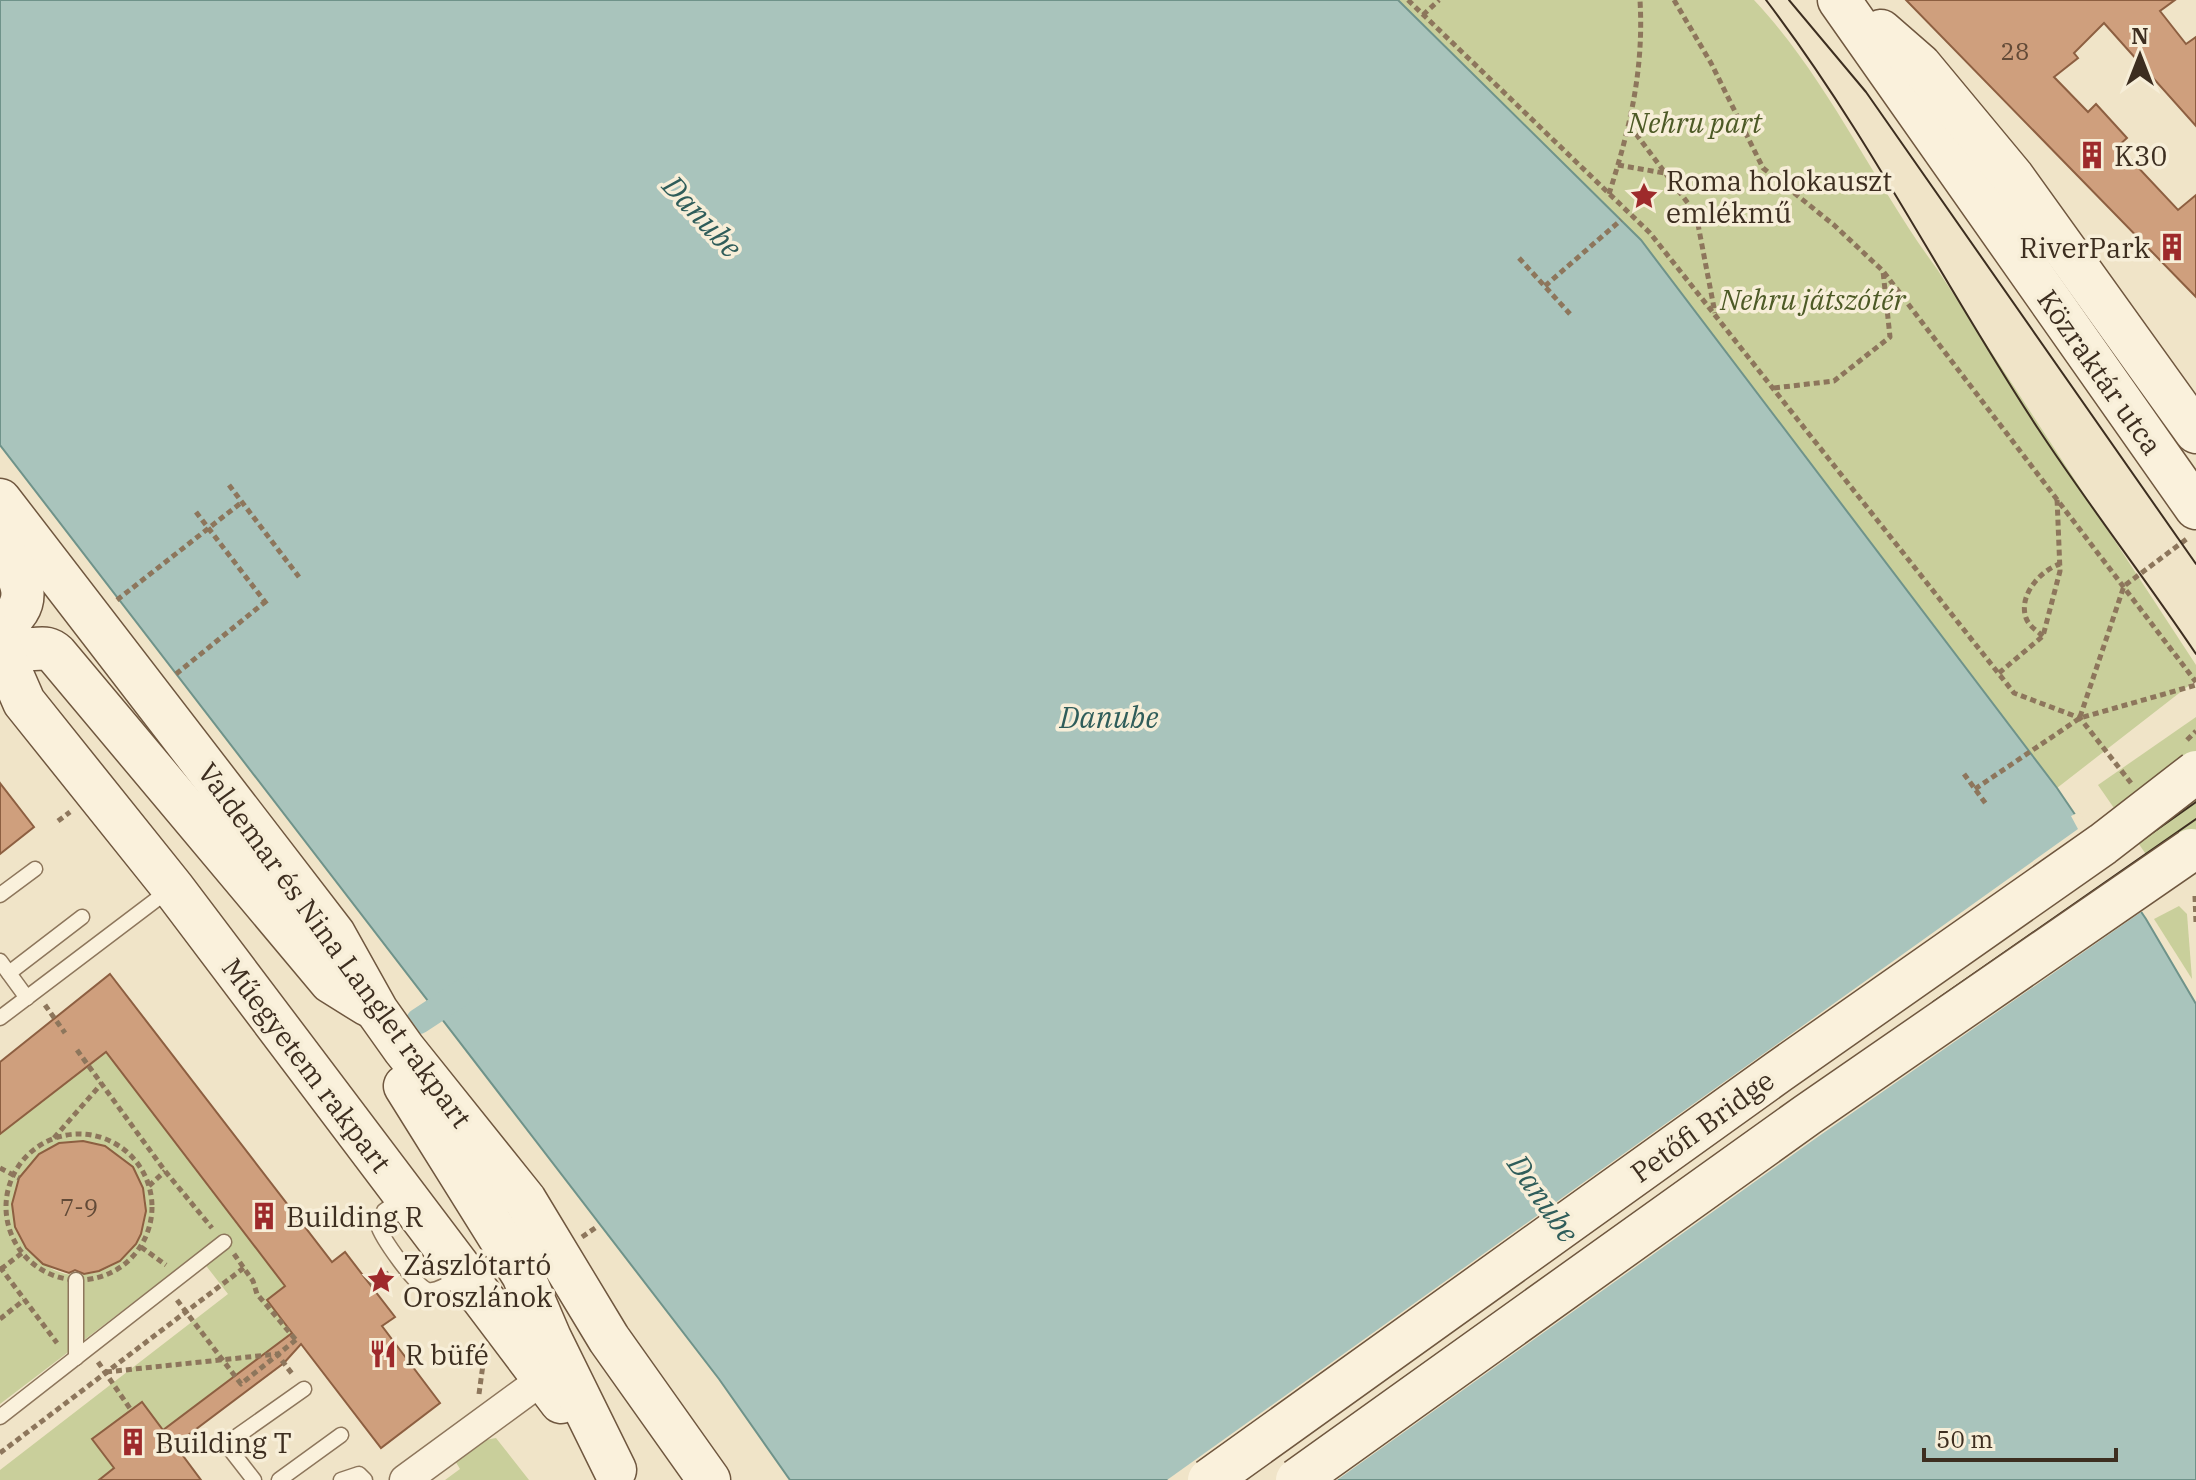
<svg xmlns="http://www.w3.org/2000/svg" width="2196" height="1480" font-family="'IBM Plex Serif',serif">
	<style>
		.green { fill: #c9cf9b; fill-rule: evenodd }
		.water { fill: #a9c4bc; stroke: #6f938a; stroke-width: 2 }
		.pier { fill: #f0e4c8 }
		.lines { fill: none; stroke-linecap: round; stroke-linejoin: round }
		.canal { stroke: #a9c4bc; stroke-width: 26 }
		.building { fill: #cf9f7d; stroke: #8d5f41; stroke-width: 2 }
		.lane-casing { stroke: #8d765c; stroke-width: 17 }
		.street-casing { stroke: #8d765c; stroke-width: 33 }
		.secondary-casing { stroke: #6f573f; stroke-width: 45 }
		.path { stroke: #8d765c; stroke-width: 5; stroke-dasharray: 6 4; stroke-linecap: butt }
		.lane { stroke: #faf1dc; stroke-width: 14 }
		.street { stroke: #faf1dc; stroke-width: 30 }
		.secondary { stroke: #faf1dc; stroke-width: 42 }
		.tram { stroke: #3d2e20; stroke-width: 2 }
		.secondary-bridge-casing { stroke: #6f573f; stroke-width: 45; stroke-linecap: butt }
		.secondary-bridge { stroke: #faf1dc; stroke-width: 42 }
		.labels { text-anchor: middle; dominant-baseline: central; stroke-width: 7; stroke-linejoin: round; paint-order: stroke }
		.number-label { font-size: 24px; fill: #624a37 }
		.park-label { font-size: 28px; font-style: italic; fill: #4d5a26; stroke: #f7eed8 }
		.poi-label { font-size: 28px; fill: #3d2e20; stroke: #f7eed8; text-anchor: start }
		.street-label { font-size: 28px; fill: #3d2e20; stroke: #f7eed8 }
		.water-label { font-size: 30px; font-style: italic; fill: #2f5d5a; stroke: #f7eed8 }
	</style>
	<rect width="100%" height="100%" fill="#f0e4c8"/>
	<g class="green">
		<path d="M1398,0H1754C1828,79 1873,182 1937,269L2196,665V680L2057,788L1641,240Z"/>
		<path d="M2196,717V871L2170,889L2098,785Z"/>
		<path d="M2179,906L2187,914L2192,979L2154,919Z"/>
		<path d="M106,1052L285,1285L267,1300L293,1333L163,1430L142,1402L114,1468L99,1480H0V1470L228,1294L197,1254L0,1404V1134ZM83,1141C129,1148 162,1193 138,1239C130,1255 115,1267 97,1272C4,1298 0,1145 83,1141Z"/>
		<path d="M496,1438L529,1480H445L460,1469L454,1459L485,1440Z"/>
	</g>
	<path class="water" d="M0,0H1398L1641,240L2057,788L2146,919L2196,1004V1480H790L719,1379L0,445Z"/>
	<path class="pier" d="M2079,812L2144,910L1819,1136L1337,1480H1167L2078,829L2071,816Z"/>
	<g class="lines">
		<path class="canal" d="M419,1021L466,990"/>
	</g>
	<g class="building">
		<path d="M1906,0H2175L2160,11L2186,44L2196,37V126L2104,23L2074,53L2078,58L2054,77L2088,112L2096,104L2127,138L2118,146L2178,210L2196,195V297Z"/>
		<path d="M0,783L34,827L0,854Z"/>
		<path d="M110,974L332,1262L345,1252L395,1317L382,1326L440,1403L381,1448L301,1344L284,1363L175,1445L201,1480H99L114,1468L92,1439L142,1402L163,1430L292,1333L267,1300L285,1286L106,1052L0,1134V1062Z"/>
		<path d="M83,1141L105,1146L133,1167L143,1188L146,1211L141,1234L136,1244L120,1261L99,1271L84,1274L75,1270L69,1273L43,1264L26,1248L15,1227L12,1204L19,1178L39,1154L59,1143Z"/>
	</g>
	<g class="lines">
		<defs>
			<g id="lane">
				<path d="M0,895L35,869"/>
				<path d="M0,961L27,998"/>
				<path d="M9,973L82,917"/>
				<path d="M0,1018L169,890"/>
				<path d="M402,1198L384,1211L378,1225C381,1237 416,1287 428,1290C440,1292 452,1280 461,1274"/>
				<path d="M76,1358V1280"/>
				<path d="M0,1417L224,1242"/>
				<path d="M254,1480L226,1444L304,1389"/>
				<path d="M279,1480L341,1435"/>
				<path d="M341,1480L359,1474L365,1480"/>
			</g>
			<path id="street" d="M405,1480L543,1379"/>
			<g id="secondary">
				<path d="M1839,0L2196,508"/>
				<path d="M1881,31L1920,65L2013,177L2196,432"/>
				<path d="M0,500L334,934L377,1011L404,1049L525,1200L609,1339L709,1480"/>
				<path d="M0,548C22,577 37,603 0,627"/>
				<path d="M0,637C10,643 19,650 31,649C42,649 47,646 56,654L331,982L368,1005"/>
				<path d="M0,647L24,702L173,888L561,1402"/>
				<path d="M405,1086L523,1275L550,1338L615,1470"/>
			</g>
		</defs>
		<use href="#lane" class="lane-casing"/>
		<use href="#street" class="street-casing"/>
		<use href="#secondary" class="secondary-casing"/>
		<g class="path">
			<path d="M1408,0L1650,233L2014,693L2080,718L2131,783"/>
			<path d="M1674,0L1711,63L1763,168L1834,225L1883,271L2196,682"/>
			<path d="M1423,15L1439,0"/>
			<path d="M1630,126L1696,214L1715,313"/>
			<path d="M1618,165L1664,173"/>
			<path d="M1609,194C1630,128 1644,70 1640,0"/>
			<path d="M1519,258L1570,314"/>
			<path d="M1545,286L1621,220"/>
			<path d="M1774,388L1834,381L1890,337L1883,271"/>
			<path d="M229,485L299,577"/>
			<path d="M196,512L269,607"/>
			<path d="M117,600L242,502"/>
			<path d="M2043,636C2037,631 2029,626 2026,618C2018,595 2041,570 2060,564"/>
			<path d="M1999,673L2043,636L2060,571L2057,498"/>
			<path d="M176,674L265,602"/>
			<path d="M2080,717L2124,586L2188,538"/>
			<path d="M2187,740L2196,731"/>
			<path d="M1964,774L1986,804"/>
			<path d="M1975,789L2080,718L2196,685"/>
			<path d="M58,821L70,812"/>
			<path d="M2195,896L2196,923"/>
			<path d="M45,1005L65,1033"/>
			<path d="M77,1050L165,1171L212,1228"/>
			<circle cx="79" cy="1207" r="73"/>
			<path d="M54,1138L102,1083"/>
			<path d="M0,1168L19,1178"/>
			<path d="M149,1186L165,1171"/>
			<path d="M582,1237L598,1226"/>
			<path d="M141,1247L166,1265"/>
			<path d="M234,1254L253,1281L257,1294L296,1340"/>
			<path d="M0,1267L57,1343"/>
			<path d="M1,1269L22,1253"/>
			<path d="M370,1284L389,1273"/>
			<path d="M177,1300L241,1384L297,1339"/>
			<path d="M0,1319L24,1300"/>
			<path d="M98,1362L131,1410"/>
			<path d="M106,1372L277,1354L293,1375"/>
			<path d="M479,1394L484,1357"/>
			<path d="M0,1453L245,1267"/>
		</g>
		<use href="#lane" class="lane"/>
		<use href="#street" class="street"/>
		<use href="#secondary" class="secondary"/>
		<g class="tram">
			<path d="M1766,0C1869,135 1946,289 2039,430C2089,506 2145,578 2196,654"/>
			<path d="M1789,0L1866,92L2196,564"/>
			<path d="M1933,1002L2196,819"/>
			<path d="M1401,1380L1672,1187"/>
			<path d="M1242,1480L1548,1259L2196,802"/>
		</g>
		<defs>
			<g id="secondary-bridge">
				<path d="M1209,1480L1778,1072L2103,844L2196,772"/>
				<path d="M1297,1480L1807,1115L2191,850"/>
			</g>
		</defs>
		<use href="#secondary-bridge" class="secondary-bridge-casing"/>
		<use href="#secondary-bridge" class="secondary-bridge"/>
	</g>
	<defs>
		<symbol id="building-bare" viewBox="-9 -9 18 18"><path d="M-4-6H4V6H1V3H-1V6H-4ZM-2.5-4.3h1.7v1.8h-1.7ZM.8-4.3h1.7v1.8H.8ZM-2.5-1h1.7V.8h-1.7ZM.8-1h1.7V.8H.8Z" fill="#9e2a2b" stroke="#f7eed8" stroke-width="2.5" paint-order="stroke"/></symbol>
		<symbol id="sight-bare" viewBox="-9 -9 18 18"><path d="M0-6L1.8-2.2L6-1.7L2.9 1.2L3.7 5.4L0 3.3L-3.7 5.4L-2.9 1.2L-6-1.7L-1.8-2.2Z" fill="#9e2a2b" stroke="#f7eed8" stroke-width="2.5" paint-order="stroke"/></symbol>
		<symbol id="restaurant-bare" viewBox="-9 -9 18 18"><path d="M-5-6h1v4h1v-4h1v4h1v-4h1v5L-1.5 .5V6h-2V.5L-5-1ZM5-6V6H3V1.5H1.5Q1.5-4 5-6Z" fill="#9e2a2b" stroke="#f7eed8" stroke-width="2.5" paint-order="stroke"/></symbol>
	</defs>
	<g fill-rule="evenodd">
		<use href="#building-bare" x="2072" y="135" width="40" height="40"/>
		<use href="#sight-bare" x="1624" y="176" width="40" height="40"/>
		<use href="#building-bare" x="2152" y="227" width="40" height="40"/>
		<use href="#building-bare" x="244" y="1196" width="40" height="40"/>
		<use href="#sight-bare" x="361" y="1260" width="40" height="40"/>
		<use href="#restaurant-bare" x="363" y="1334" width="40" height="40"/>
		<use href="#building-bare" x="113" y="1422" width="40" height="40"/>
	</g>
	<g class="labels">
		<g class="number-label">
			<text x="2015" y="51">28</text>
			<text x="79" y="1207">7-9</text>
		</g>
		<g class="park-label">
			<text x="1695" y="122">Nehru part</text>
			<text x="1813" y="299">Nehru játszótér</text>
		</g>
		<g class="poi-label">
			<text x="2114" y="155">K30</text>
			<text x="1666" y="180">Roma holokauszt<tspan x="1666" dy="32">emlékmű</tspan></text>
			<text x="2150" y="247" text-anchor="end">RiverPark</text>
			<text x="286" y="1216">Building R</text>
			<text x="403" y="1264">Zászlótartó<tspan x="403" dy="32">Oroszlánok</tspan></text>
			<text x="405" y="1354">R büfé</text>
			<text x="155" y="1442">Building T</text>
		</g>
		<g class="street-label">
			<text transform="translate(2100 372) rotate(55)">Közraktár utca</text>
			<text transform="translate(335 945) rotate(54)">Valdemar és Nina Langlet rakpart</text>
			<text transform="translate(307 1065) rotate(53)">Műegyetem rakpart</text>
			<text transform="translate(1702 1126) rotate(-36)">Petőfi Bridge</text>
		</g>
		<g class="water-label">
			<text transform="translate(703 216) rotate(47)">Danube</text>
			<text x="1109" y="716">Danube</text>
			<text transform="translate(1544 1198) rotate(55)">Danube</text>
		</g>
	</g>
	<g transform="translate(2140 56)" stroke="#f7eed8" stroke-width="6" paint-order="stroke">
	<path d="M0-6L14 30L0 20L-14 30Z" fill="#3d2e20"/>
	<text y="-12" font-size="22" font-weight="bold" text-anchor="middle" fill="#3d2e20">N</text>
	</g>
	<path d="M1924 1448v12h192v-12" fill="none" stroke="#3d2e20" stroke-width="4"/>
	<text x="1936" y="1448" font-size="24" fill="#3d2e20" stroke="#f7eed8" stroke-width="6" paint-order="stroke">50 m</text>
</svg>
